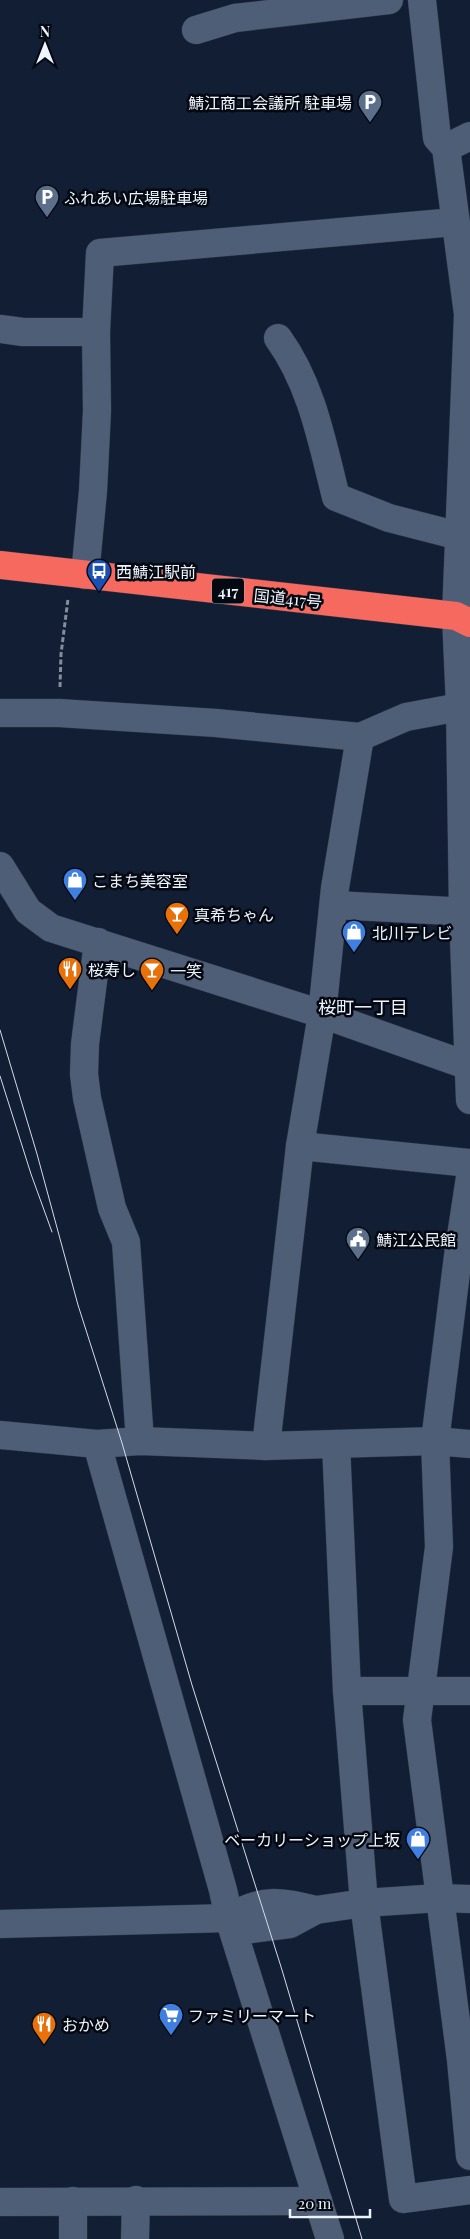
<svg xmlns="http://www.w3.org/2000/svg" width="470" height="2239" font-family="'Playfair Display','Noto Sans JP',serif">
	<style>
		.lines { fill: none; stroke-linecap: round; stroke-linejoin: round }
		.minor-casing { stroke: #303647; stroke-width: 29 }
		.highway-casing { stroke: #303647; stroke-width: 29 }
		.path { stroke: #838d9b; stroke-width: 3; stroke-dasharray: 5 2.5; stroke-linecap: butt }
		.minor { stroke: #4f5e77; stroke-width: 28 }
		.highway { stroke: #f6695f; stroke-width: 28 }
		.tram { stroke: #d5dbe6; stroke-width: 1 }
		.labels { text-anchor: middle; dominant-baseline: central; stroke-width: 5; stroke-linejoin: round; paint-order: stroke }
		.shield { fill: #040811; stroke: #a8adb6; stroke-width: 1 }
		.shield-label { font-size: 15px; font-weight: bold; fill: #eef4fd }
		.poi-label { font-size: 16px; fill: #eef4fd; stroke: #040811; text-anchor: start }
		.street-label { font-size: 16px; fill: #eef4fd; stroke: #040811 }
		.neighbourhood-label { font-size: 18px; fill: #eef4fd; stroke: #040811 }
	</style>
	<rect width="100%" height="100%" fill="#111e33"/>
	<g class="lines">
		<defs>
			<g id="minor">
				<path d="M422,0L437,138L446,148L468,314L456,616L460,707L463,913L470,1100"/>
				<path d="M196,30L235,18L389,0"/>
				<path d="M446,148L470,136"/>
				<path d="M0,329L23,332H96"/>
				<path d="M278,338C312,385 322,442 336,497L389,518L459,536"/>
				<path d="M85,575L93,491L97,411L96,332L100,253L455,222"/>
				<path d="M0,713H59L216,723L360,737L406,717L460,707"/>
				<path d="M0,866L28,911L51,928L322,1014L469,1066"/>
				<path d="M334,905L470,912"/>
				<path d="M98,942L85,1044L84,1074L87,1098L112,1208L126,1242L140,1441"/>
				<path d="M300,1146L470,1163"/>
				<path d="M0,1435L97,1444L140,1441L266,1446L435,1441L458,1256L470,1177"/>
				<path d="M97,1444L223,1890L229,1918L330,2239"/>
				<path d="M336,1444L347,1691H470"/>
				<path d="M470,1444L435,1441L439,1547L417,1720L461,2060L470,2156"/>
				<path d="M266,1446L300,1146L322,1014L335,888L360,737"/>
				<path d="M347,1691L364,1903L403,2199L470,2190"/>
				<path d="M229,1918C261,1898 280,1901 316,1910"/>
				<path d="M0,1924L229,1918L252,1929L290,1924L316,1910L364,1903L439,1898L470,1899"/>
				<path d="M73,2201V2239"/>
				<path d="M0,2202L318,2201"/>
				<path d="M135,2239L136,2200"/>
			</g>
			<path id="highway" d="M0,565L456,616L470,623"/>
		</defs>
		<use href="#minor" class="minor-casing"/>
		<use href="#highway" class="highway-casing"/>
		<path class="path" d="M60,687L61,654L68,599"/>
		<use href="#minor" class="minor"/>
		<use href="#highway" class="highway"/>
		<g class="tram">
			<path d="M0,1030L37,1154L78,1305L122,1443L192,1685L282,1970L362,2239"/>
			<path d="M0,1076L31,1174L52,1232"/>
		</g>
	</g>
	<defs>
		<symbol id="parking-pin" viewBox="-11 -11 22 30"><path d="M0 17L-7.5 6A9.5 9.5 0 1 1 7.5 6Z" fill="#5c6f8a" stroke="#040811"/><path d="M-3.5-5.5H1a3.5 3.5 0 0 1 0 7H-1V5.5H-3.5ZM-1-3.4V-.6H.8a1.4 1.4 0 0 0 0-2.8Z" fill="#fff"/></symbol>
		<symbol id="bus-pin" viewBox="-11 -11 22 30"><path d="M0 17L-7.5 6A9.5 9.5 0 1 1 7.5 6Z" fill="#1a4fb4" stroke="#040811"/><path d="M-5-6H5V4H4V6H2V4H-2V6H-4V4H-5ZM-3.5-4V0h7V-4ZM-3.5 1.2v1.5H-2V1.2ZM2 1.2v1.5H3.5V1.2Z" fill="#fff"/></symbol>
		<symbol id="shop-pin" viewBox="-11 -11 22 30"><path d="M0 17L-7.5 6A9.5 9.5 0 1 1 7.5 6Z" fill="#3f7fe0" stroke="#040811"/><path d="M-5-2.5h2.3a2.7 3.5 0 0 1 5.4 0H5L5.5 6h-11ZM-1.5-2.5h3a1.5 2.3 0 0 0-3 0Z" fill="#fff"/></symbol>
		<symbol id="bar-pin" viewBox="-11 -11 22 30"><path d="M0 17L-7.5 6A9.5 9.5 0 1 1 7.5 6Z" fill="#e8710a" stroke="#040811"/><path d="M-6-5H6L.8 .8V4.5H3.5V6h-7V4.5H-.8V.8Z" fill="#fff"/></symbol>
		<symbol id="restaurant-pin" viewBox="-11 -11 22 30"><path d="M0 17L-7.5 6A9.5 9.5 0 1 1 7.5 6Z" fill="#e8710a" stroke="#040811"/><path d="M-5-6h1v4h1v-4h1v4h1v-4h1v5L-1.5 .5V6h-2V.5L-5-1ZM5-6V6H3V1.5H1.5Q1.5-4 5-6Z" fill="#fff"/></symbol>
		<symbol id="civic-pin" viewBox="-11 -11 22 30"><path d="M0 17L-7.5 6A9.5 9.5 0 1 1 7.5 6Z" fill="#5c6f8a" stroke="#040811"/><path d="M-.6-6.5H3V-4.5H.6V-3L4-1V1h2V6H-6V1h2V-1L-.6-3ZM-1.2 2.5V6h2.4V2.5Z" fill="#fff"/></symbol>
		<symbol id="supermarket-pin" viewBox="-11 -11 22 30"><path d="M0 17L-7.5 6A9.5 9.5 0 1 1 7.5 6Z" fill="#3f7fe0" stroke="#040811"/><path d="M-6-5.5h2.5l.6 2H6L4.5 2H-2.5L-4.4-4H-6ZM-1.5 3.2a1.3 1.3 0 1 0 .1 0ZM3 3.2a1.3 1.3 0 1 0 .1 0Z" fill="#fff"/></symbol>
	</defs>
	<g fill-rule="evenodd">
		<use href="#parking-pin" x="356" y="88" width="28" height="38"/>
		<use href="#parking-pin" x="33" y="183" width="28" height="38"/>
		<use href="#bus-pin" x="85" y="557" width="28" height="38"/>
		<use href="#shop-pin" x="61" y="866" width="28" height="38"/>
		<use href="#bar-pin" x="163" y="900" width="28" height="38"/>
		<use href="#shop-pin" x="340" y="918" width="28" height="38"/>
		<use href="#restaurant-pin" x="56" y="955" width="28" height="38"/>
		<use href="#bar-pin" x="138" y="956" width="28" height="38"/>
		<use href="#civic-pin" x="344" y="1225" width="28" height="38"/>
		<use href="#shop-pin" x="404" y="1825" width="28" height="38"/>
		<use href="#supermarket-pin" x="157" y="2001" width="28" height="38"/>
		<use href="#restaurant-pin" x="30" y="2010" width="28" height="38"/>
	</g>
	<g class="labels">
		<rect class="shield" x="212" y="578.5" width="32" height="25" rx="4"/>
		<g class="shield-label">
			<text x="228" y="591">417</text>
		</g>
		<g class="poi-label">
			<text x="352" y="102" text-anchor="end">鯖江商工会議所 駐車場</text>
			<text x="64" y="197">ふれあい広場駐車場</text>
			<text x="116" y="571">西鯖江駅前</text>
			<text x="92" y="880">こまち美容室</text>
			<text x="194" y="914">真希ちゃん</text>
			<text x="372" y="932">北川テレビ</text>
			<text x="88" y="969">桜寿し</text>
			<text x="170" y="970">一笑</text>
			<text x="376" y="1239">鯖江公民館</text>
			<text x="400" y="1839" text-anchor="end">ベーカリーショップ上坂</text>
			<text x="188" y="2015">ファミリーマート</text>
			<text x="62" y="2024">おかめ</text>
		</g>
		<g class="street-label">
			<text transform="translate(288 598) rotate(6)">国道417号</text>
		</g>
		<g class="neighbourhood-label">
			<text x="363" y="1007">桜町一丁目</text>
		</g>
	</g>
	<g transform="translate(45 45)" stroke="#040811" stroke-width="4" paint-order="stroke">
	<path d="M0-4L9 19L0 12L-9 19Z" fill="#eef4fd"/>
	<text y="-8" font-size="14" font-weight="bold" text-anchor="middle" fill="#eef4fd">N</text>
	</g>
	<path d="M290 2209v8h80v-8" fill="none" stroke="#eef4fd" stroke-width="2.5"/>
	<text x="298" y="2209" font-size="15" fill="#eef4fd" stroke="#040811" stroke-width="4" paint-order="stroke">20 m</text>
</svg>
